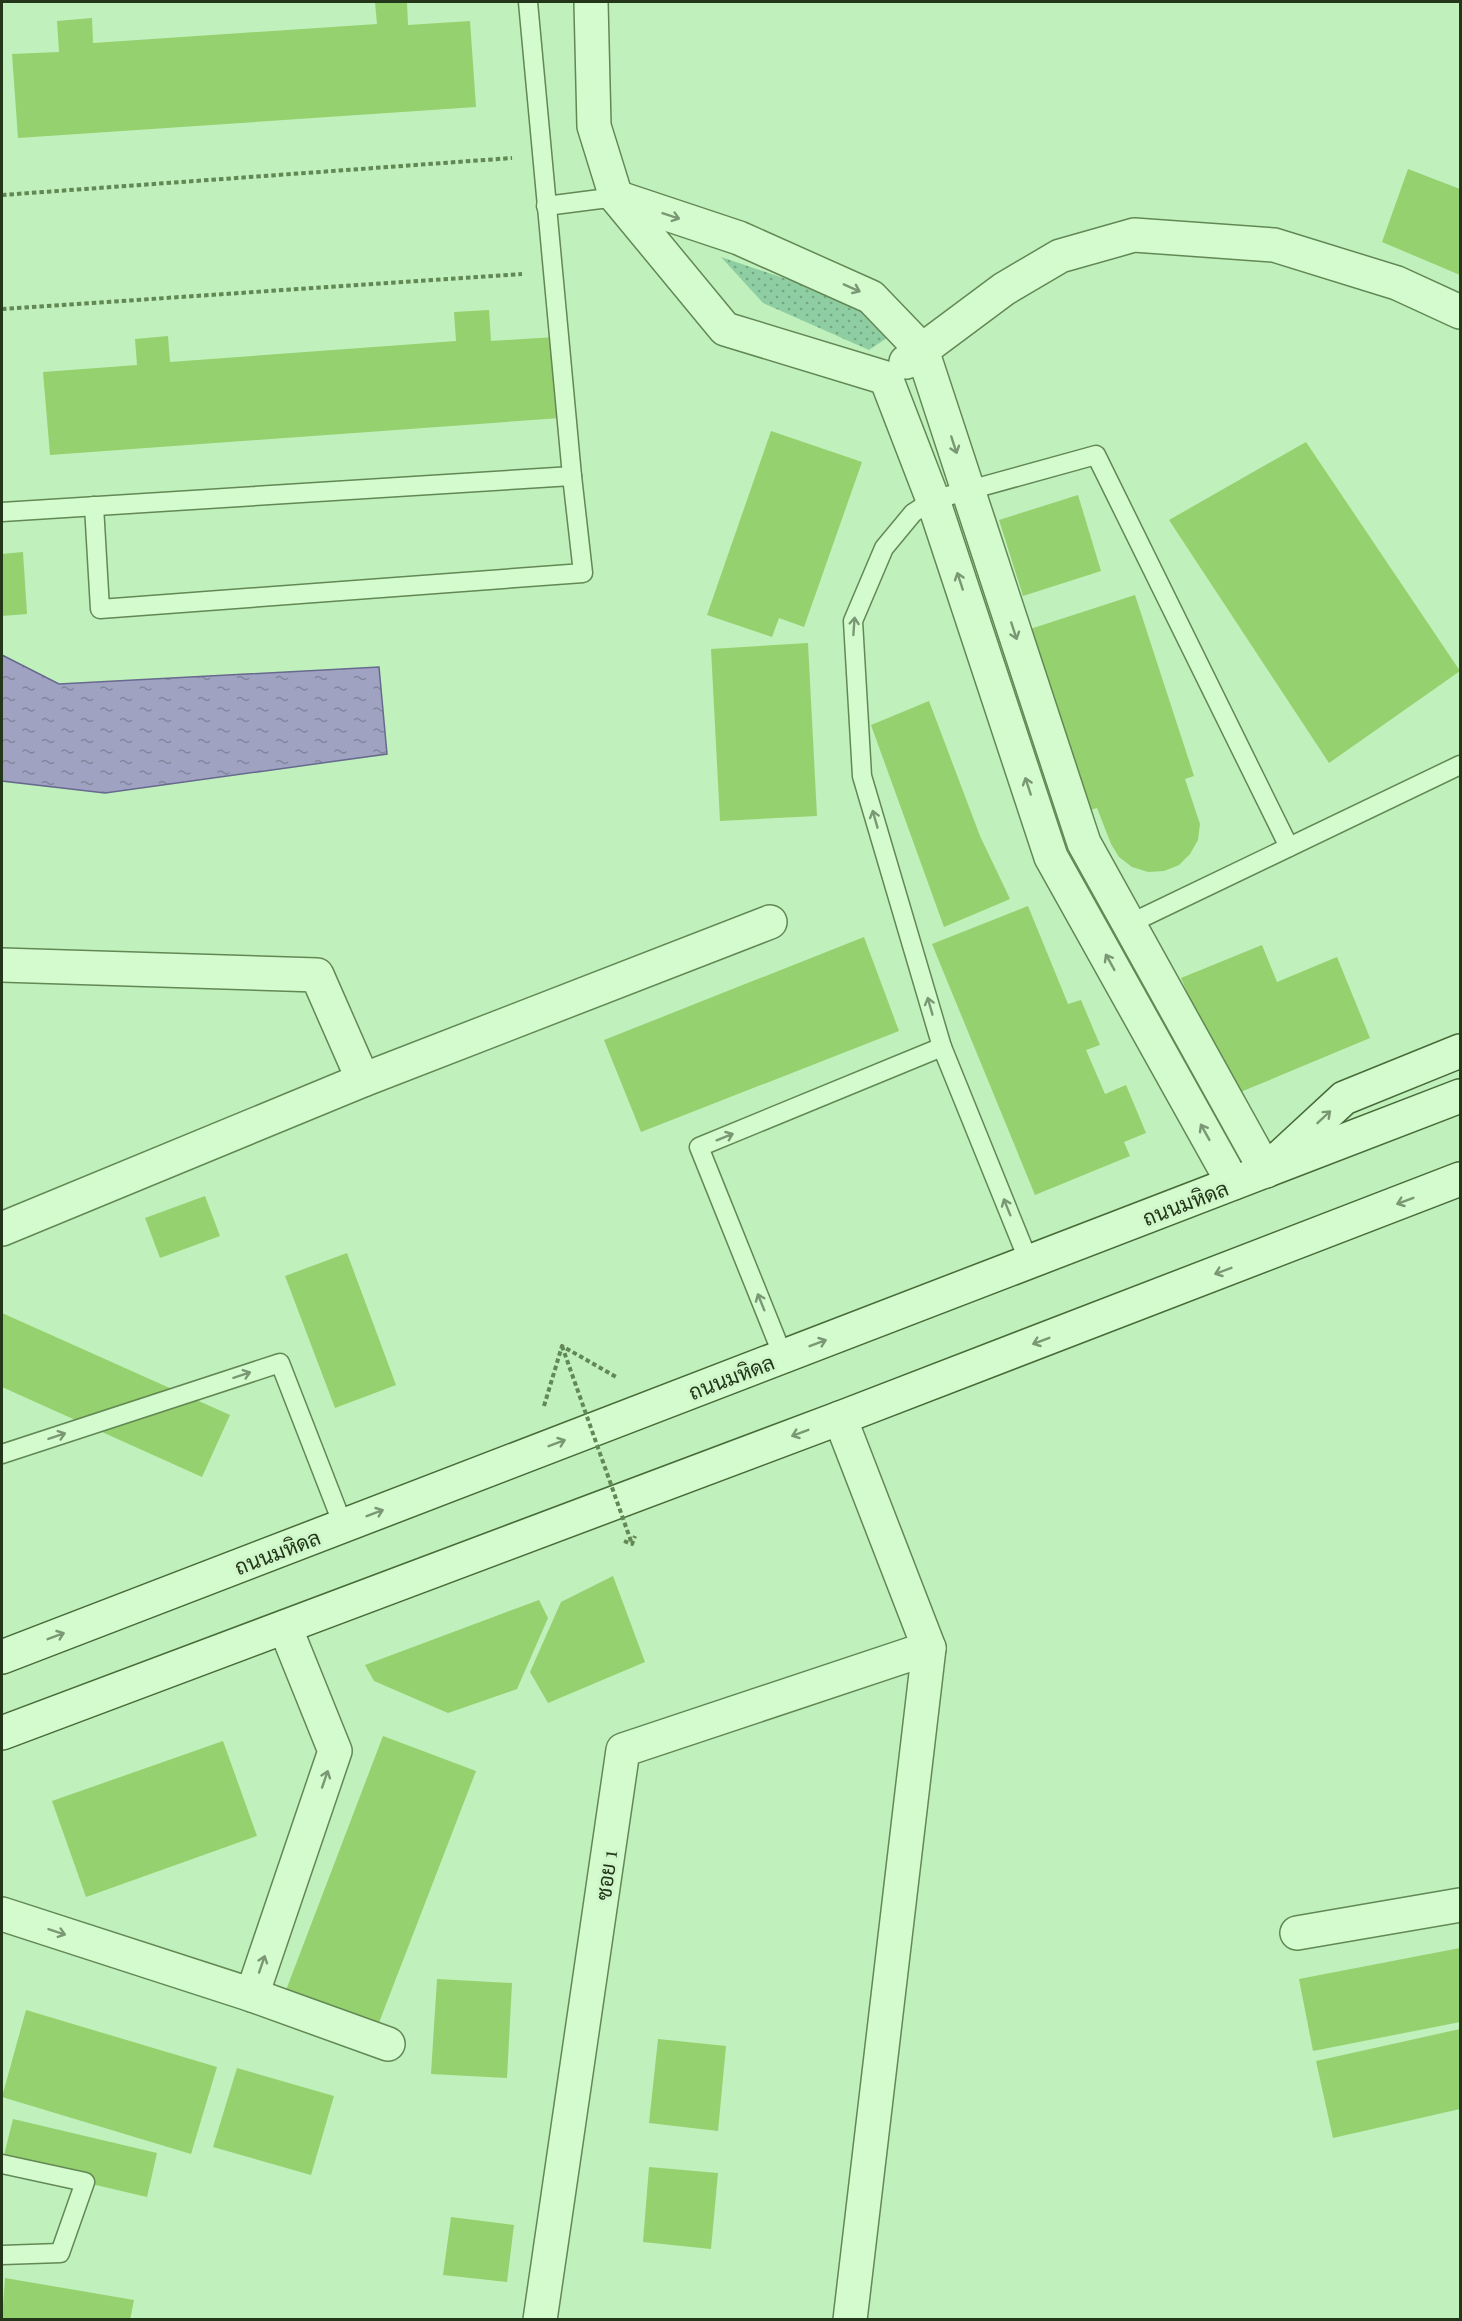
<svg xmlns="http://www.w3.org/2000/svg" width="1462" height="2321" font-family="'Playfair Display',Sarabun,serif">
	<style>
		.grass { fill: url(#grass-dots) }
		.water { fill: url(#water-ripples); stroke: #67698e; stroke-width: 1.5 }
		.building { fill: #95d16e }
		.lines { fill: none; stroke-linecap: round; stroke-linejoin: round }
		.service-casing { stroke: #628854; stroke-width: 21 }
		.minor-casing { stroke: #628854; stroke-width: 36 }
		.secondary-casing { stroke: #476a37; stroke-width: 36 }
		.path { stroke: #628854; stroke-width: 4; stroke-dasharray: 4.5 3; stroke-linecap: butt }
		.service { stroke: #d3fbce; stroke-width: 18 }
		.minor { stroke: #d3fbce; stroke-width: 33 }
		.secondary { stroke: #d3fbce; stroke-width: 33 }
		.path-bridge { stroke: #628854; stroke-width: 4; stroke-dasharray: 4.5 3; stroke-linecap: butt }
		.oneway { stroke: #7b9874 }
		.labels { text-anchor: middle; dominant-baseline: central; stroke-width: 6; stroke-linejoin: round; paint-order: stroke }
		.street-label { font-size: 21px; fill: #23361a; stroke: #cff7ca }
	</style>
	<defs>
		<pattern id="grass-dots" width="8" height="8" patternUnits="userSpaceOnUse" patternTransform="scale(1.5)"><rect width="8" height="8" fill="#8ecea2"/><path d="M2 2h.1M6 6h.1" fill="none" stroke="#74a883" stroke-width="1.8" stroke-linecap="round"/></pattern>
		<pattern id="water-ripples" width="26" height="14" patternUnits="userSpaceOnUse" patternTransform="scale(1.5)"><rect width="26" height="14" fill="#9fa3c1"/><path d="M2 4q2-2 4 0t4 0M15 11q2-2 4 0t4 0" fill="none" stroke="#81869c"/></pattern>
	</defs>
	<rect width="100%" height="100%" fill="#c0f0bb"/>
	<path class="grass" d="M721,257L864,305L893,334L869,350L763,303Z"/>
	<path class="water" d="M2,655L59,684L379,667L387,754L105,793L2,781Z"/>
	<g class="building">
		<path d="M375,2H407L408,25L470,21L476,107L18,138L12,54L59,52L57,21L92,18L93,43L377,24Z"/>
		<path d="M1408,169L1460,189V275L1382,242Z"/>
		<path d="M489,310L491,341L555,337L560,418L50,455L43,372L137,365L135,339L168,336L170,362L456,341L454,312Z"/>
		<path d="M771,431L862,462L804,627L779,618L772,637L707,615Z"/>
		<path d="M1306,442L1460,671L1329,763L1169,520Z"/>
		<path d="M1078,495L1101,571L1023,596L999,520Z"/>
		<path d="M23,552L27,614L2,616V554Z"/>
		<path d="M1135,595L1194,776L1185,779L1200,824L1198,840L1190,854L1179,865L1164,871L1148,872L1132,867L1119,857L1111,844L1097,808L1084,812L1024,631Z"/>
		<path d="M808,643L817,816L720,821L711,649Z"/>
		<path d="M929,701L980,836L1010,899L944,927L871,725Z"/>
		<path d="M1028,906L1068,1004L1081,1000L1100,1045L1086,1050L1105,1094L1126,1085L1146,1133L1124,1142L1130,1156L1035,1195L932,944Z"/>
		<path d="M864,937L899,1031L641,1132L604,1040Z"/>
		<path d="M1262,945L1277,982L1337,957L1370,1038L1231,1096L1181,978Z"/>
		<path d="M205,1196L220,1236L160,1258L145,1218Z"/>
		<path d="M347,1253L396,1385L335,1408L285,1276Z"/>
		<path d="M2,1313L230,1415L202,1477L2,1387Z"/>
		<path d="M613,1576L645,1662L548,1703L530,1672L561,1602Z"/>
		<path d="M539,1600L548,1618L517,1689L448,1713L374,1681L365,1665Z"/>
		<path d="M383,1736L476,1771L375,2033L283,1998Z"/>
		<path d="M223,1741L257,1836L86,1897L52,1801Z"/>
		<path d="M1460,1948V2022L1313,2051L1299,1979Z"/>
		<path d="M437,1979L512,1983L507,2078L431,2074Z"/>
		<path d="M26,2010L217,2067L191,2154L2,2097Z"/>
		<path d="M1460,2029V2109L1333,2138L1316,2061Z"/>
		<path d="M658,2039L726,2046L718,2131L649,2123Z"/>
		<path d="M237,2068L334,2096L311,2175L213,2147Z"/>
		<path d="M13,2119L157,2153L147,2197L2,2163Z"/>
		<path d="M649,2167L718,2173L711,2249L643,2242Z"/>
		<path d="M451,2217L514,2225L507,2282L443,2275Z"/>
		<path d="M5,2278L134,2300L130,2320H2Z"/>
	</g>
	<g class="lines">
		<defs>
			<g id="service">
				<path d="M546,206L616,197"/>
				<path d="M94,506L100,609L583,573L572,476"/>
				<path d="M2,512L572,476L528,2"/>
				<path d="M1129,924L1460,765"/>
				<path d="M1029,1262L942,1047L862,776L853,621L884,548L913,513L933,500L1096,455L1289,847"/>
				<path d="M783,1356L699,1147L942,1047"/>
				<path d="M2,1454L280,1363L343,1525"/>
				<path d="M2,2164L85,2182L60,2253L2,2255"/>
			</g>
			<g id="minor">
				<path d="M591,2L594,126L616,197L725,329L886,378L933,500L1051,857L1233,1183"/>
				<path d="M616,197L739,238L871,297L922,350L1084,843L1266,1171"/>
				<path d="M906,362L1004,289L1060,256L1134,235L1274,245L1397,283L1460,312"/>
				<path d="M2,965L317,975L363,1080"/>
				<path d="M2,1229L363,1080L770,922"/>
				<path d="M840,1418L929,1648L850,2320"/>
				<path d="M2,1914L252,1995L335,1751L285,1627"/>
				<path d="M1297,1933L1460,1905"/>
				<path d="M252,1995L388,2044"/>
				<path d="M540,2320L623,1750L929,1648"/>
			</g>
			<g id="secondary">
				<path d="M1278,1159L1344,1098L1460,1051"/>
				<path d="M2,1657L1460,1096"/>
				<path d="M2,1733L840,1418L1460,1179"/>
			</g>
		</defs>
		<use href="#service" class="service-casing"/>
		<use href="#minor" class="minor-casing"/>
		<use href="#secondary" class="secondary-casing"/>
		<g class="path">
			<path d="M2,195L512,158"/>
			<path d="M2,309L522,274"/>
			<path d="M544,1406L562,1346L618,1378"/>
			<path d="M624,1541L632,1544L635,1536"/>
		</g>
		<use href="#service" class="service"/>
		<use href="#minor" class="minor"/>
		<use href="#secondary" class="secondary"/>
		<path class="path-bridge" d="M562,1346L632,1544"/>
	</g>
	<defs><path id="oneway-shaft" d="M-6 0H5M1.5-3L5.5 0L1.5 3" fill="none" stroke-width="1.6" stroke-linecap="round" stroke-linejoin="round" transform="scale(1.5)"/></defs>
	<g class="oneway">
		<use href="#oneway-shaft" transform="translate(671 216) rotate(18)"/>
		<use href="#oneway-shaft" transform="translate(852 288) rotate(24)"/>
		<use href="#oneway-shaft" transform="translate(954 445) rotate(72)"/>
		<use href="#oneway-shaft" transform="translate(960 581) rotate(-108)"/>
		<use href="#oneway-shaft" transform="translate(854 626) rotate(-86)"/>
		<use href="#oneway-shaft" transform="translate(1014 631) rotate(72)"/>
		<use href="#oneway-shaft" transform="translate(1028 786) rotate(-108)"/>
		<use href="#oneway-shaft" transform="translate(875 819) rotate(-106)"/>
		<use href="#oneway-shaft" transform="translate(1110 962) rotate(-119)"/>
		<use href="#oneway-shaft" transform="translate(930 1006) rotate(-106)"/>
		<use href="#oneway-shaft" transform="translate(1324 1117) rotate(-43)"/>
		<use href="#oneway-shaft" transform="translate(1205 1132) rotate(-119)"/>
		<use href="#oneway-shaft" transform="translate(725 1137) rotate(-22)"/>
		<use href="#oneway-shaft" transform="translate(1405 1201) rotate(159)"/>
		<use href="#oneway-shaft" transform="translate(1007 1207) rotate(-112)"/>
		<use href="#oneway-shaft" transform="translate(1223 1271) rotate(159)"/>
		<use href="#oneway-shaft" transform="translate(761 1302) rotate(-112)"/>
		<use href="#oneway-shaft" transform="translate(1041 1341) rotate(159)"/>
		<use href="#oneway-shaft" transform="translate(818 1343) rotate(-21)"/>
		<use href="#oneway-shaft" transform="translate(242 1375) rotate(-18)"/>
		<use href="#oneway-shaft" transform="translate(800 1433) rotate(159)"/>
		<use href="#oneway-shaft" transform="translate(57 1436) rotate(-18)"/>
		<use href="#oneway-shaft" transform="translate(557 1443) rotate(-21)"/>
		<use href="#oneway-shaft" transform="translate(375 1513) rotate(-21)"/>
		<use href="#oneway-shaft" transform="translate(56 1636) rotate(-21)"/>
		<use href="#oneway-shaft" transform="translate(325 1779) rotate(-71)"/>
		<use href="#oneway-shaft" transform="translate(57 1932) rotate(18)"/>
		<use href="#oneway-shaft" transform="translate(262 1964) rotate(-71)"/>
	</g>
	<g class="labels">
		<g class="street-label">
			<text transform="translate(1185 1202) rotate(-21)">ถนนมหิดล</text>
			<text transform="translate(731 1376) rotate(-21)">ถนนมหิดล</text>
			<text transform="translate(277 1551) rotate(-21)">ถนนมหิดล</text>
			<text transform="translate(605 1875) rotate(-82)">ซอย 1</text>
		</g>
	</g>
	<rect width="1462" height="2321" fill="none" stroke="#23361a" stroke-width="6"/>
</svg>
